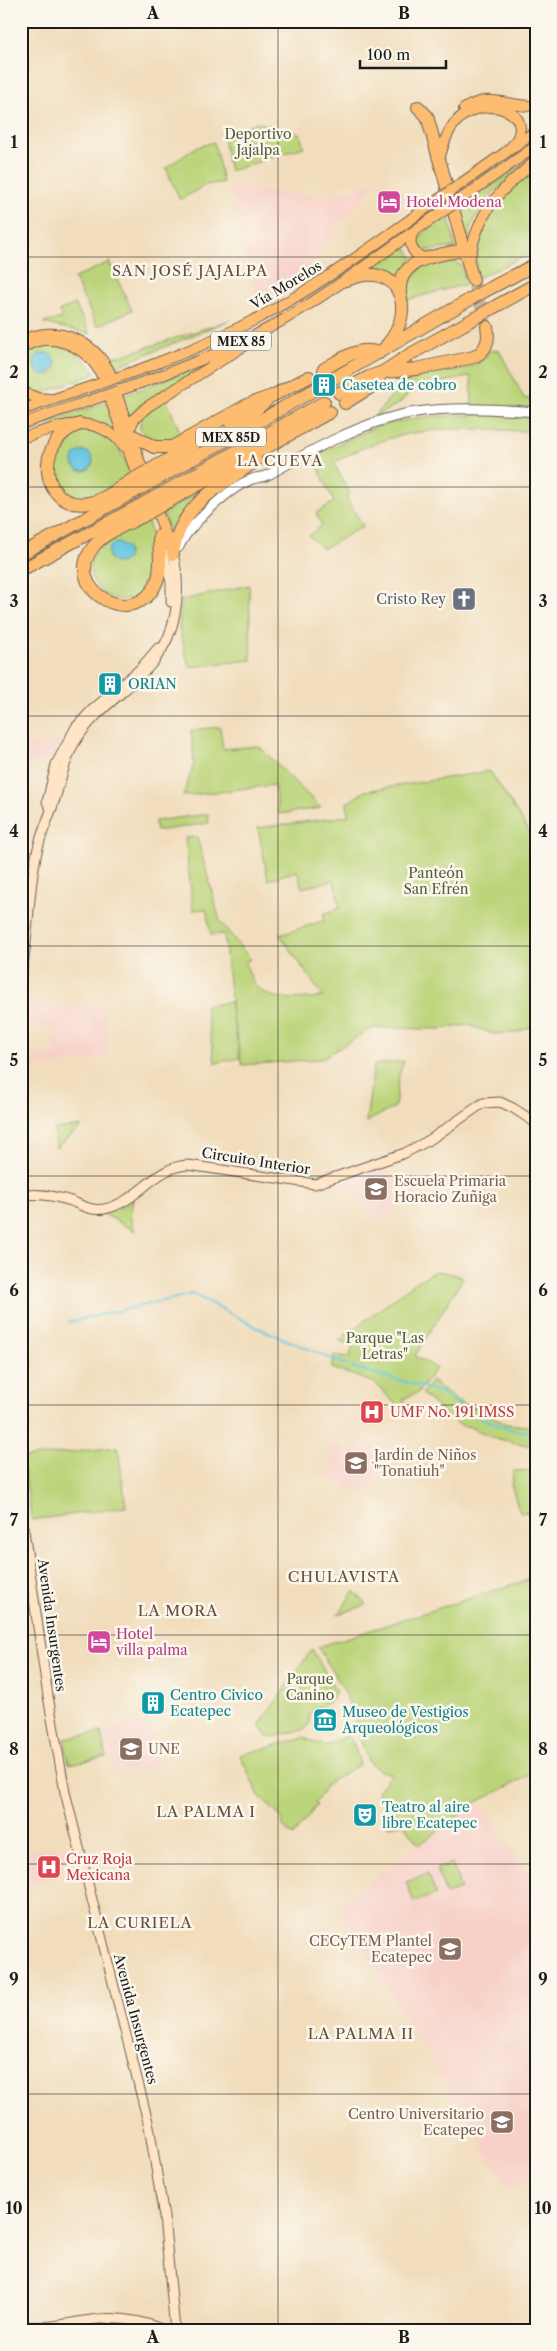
<svg xmlns="http://www.w3.org/2000/svg" width="557" height="2351" font-family="'Libre Caslon Text',serif">
	<style>
		.built { fill: #f7d1c8 }
		.green { fill: #bbd479; stroke: #6c784a }
		.water { fill: #64c6e2; stroke: #40717f }
		.lines { fill: none; stroke-linecap: round; stroke-linejoin: round }
		.stream { stroke: #64c6e2; stroke-width: 2 }
		.motorway-tunnel { stroke: #c6b69c; stroke-width: 12; stroke-dasharray: 12 6; stroke-linecap: butt }
		.tertiary-casing { stroke: #676054; stroke-width: 11 }
		.secondary-casing { stroke: #676054; stroke-width: 11 }
		.primary-casing { stroke: #676054; stroke-width: 12 }
		.motorway-casing { stroke: #676054; stroke-width: 14 }
		.tertiary { stroke: #fff; stroke-width: 9 }
		.secondary { stroke: #ffe4c6; stroke-width: 9 }
		.primary { stroke: #febc70; stroke-width: 10 }
		.motorway { stroke: #febc70; stroke-width: 12 }
		.primary-bridge-casing { stroke: #676054; stroke-width: 12; stroke-linecap: butt }
		.motorway-bridge-casing { stroke: #676054; stroke-width: 14; stroke-linecap: butt }
		.primary-bridge { stroke: #febc70; stroke-width: 10 }
		.motorway-bridge { stroke: #febc70; stroke-width: 12 }
		.grid { fill: none; stroke: #1c1c1c; stroke-width: 1; stroke-opacity: 0.55 }
		.labels { text-anchor: middle; dominant-baseline: central; stroke-width: 5; stroke-linejoin: round; paint-order: stroke }
		.shield { fill: #fbf7ec; stroke: #5f5e5a; stroke-width: 1 }
		.shield-label { font-size: 12px; font-weight: bold; fill: #1c1c1c }
		.park-label { font-size: 14px; fill: #545c3d; stroke: #fbf7ec }
		.hotel-label { font-size: 14px; fill: #b23c85; stroke: #fbf7ec; text-anchor: start }
		.street-label { font-size: 14px; fill: #1c1c1c; stroke: #fbf7ec }
		.culture-label { font-size: 14px; fill: #0d838f; stroke: #fbf7ec; text-anchor: start }
		.worship-label { font-size: 14px; fill: #5b616d; stroke: #fbf7ec; text-anchor: end }
		.education-label { font-size: 14px; fill: #785e54; stroke: #fbf7ec; text-anchor: start }
		.health-label { font-size: 14px; fill: #be3a42; stroke: #fbf7ec; text-anchor: start }
		.neighbourhood-label { font-size: 15px; letter-spacing: 1px; fill: #664e3d; stroke: #fbf7ec }
		.neatline { fill: none; stroke: #1c1c1c; stroke-width: 2 }
		.grid-label { font-size: 16px; text-anchor: middle; font-weight: bold; fill: #1c1c1c }
	</style>
	<rect width="100%" height="100%" fill="#fbf7ec"/>
	<filter id="ink" filterUnits="userSpaceOnUse"><feTurbulence type="fractalNoise" baseFrequency=".02" numOctaves="2"/><feDisplacementMap in="SourceGraphic" scale="10" xChannelSelector="R" yChannelSelector="G"/><feConvolveMatrix kernelMatrix="1 2 1 2 8 2 1 2 1" color-interpolation-filters="sRGB"/></filter>
	<filter id="wash" filterUnits="userSpaceOnUse"><feTurbulence type="fractalNoise" baseFrequency=".0096" numOctaves="4" result="noise"/><feDisplacementMap in="SourceGraphic" scale="20" xChannelSelector="R" yChannelSelector="G"/><feGaussianBlur stdDeviation="1.12" result="paint"/><feColorMatrix in="noise" values="0 0 0 0 0 0 0 0 0 0 0 0 0 0 0 0 0 1.4 0 .05"/><feComposite in="paint" operator="in"/></filter>
	<g filter="url(#wash)">
		<rect width="100%" height="100%" fill="#f1ddbc"/>
		<g class="built">
			<path d="M375,179L376,181L289,290L280,296L257,303L230,187L321,196L349,192Z"/>
			<path d="M61,740L53,760L21,765V747Z"/>
			<path d="M27,1003H50L51,1009L104,1003L110,1057L37,1068L21,1063V1057L54,1056V1027L21,1029V1014Z"/>
			<path d="M381,1165L410,1198L377,1224L344,1181Z"/>
			<path d="M327,1446L390,1447L367,1496L331,1479Z"/>
			<path d="M150,1722L156,1768L115,1775L105,1731Z"/>
			<path d="M478,1803L536,1886V2181L508,2188L337,1905Z"/>
			<path d="M67,1844L73,1873L29,1882L23,1853Z"/>
		</g>
		<g class="green">
			<path d="M256,122L300,134L304,147L230,171L224,143L225,138Z"/>
			<path d="M214,142L223,182L205,185L180,200L166,168L195,148Z"/>
			<path d="M536,156L488,197L471,226L468,243L459,208Z"/>
			<path d="M536,167V251L477,278C475,252 482,220 498,200C508,188 524,178 536,167Z"/>
			<path d="M448,216L456,247L423,251L417,241L427,230Z"/>
			<path d="M405,244L413,258L395,281L371,269Z"/>
			<path d="M437,258L449,259L461,265L466,284L407,300L403,289L413,269Z"/>
			<path d="M109,262L132,310L97,326L74,278Z"/>
			<path d="M75,304L90,334L43,323L62,318L59,311Z"/>
			<path d="M230,320L113,368L109,356H121Z"/>
			<path d="M43,345C72,346 80,352 96,374L36,395L22,388L21,354L27,349Z"/>
			<path d="M236,347L143,404L136,409L129,421L121,397L194,368Z"/>
			<path d="M499,350L524,398L536,400V409L472,406L471,376L413,389L401,402L373,418C385,405 396,387 412,379C436,368 466,376 486,357L488,351Z"/>
			<path d="M166,398L182,437C175,440 167,444 159,443C146,441 133,429 144,415C150,409 160,403 166,398Z"/>
			<path d="M107,402L120,435C92,413 68,422 36,426Z"/>
			<path d="M490,414L536,418V432C462,427 399,423 334,463L350,494L346,497L363,526L323,549L309,536L322,525L316,513L334,502L313,456L377,426L422,417Z"/>
			<path d="M76,429L97,430L116,443L132,475C119,482 105,493 90,497C66,502 44,474 54,451C58,443 70,435 76,429Z"/>
			<path d="M221,479C199,495 178,510 172,538L163,513Z"/>
			<path d="M148,522L154,545L155,575L142,593L133,598L121,600L103,594C99,589 94,583 92,577C79,548 129,531 148,522Z"/>
			<path d="M249,585L251,660L189,667L179,627L182,600Z"/>
			<path d="M220,727L223,749L259,746L321,808L279,814L274,785L183,796L194,764L191,730Z"/>
			<path d="M490,771L536,842V1025L515,1033L493,1034L469,1025L441,1029L372,1028L321,1059L242,1065L232,1012L224,934L211,935L206,909L193,910L185,838L197,837L220,921L250,959L245,963C248,970 251,979 255,985C270,1004 303,998 323,997L280,935L325,920L323,914L340,908L334,880L302,888L297,871L268,880L258,828L348,816L347,803L365,791Z"/>
			<path d="M208,814L209,823L156,831L155,821Z"/>
			<path d="M230,1002L240,1058L215,1063L205,1006Z"/>
			<path d="M404,1061L399,1075L395,1107L366,1122L374,1065Z"/>
			<path d="M82,1126L56,1148L54,1129Z"/>
			<path d="M133,1199L130,1217L135,1231L100,1212L119,1209Z"/>
			<path d="M435,1271L449,1273L463,1278L415,1356L436,1368L418,1393L404,1398V1413L375,1383L332,1368L334,1355L349,1357L353,1347L339,1340L416,1282Z"/>
			<path d="M432,1381L464,1405L477,1408L506,1424L536,1427V1447L494,1438L468,1426L465,1427L455,1422L422,1394Z"/>
			<path d="M118,1447L126,1507L32,1520L22,1458Z"/>
			<path d="M536,1470V1511L520,1513L511,1484L514,1471Z"/>
			<path d="M536,1577V1772L477,1802L419,1845L403,1824L387,1826L388,1811L377,1791L392,1774L380,1771L368,1762L345,1692L318,1647Z"/>
			<path d="M354,1591L367,1605L338,1614Z"/>
			<path d="M312,1649L336,1692C334,1695 332,1700 329,1702C320,1708 305,1707 310,1723L307,1725L306,1729L268,1738L259,1726Z"/>
			<path d="M101,1732L106,1757L69,1764L64,1739Z"/>
			<path d="M347,1736L353,1742L360,1764L328,1783L315,1803L317,1805L293,1836L283,1827L281,1817L259,1796L240,1755L304,1738L319,1744L329,1745Z"/>
			<path d="M452,1863L461,1889L446,1894L436,1868Z"/>
			<path d="M428,1874L436,1894L414,1902L406,1882Z"/>
		</g>
		<g class="water">
			<circle cx="45" cy="364" r="11"/>
			<circle cx="83" cy="461" r="10"/>
			<circle cx="118" cy="553" r="10"/>
		</g>
		<g class="lines">
			<g class="stream">
				<path d="M69,1322L193,1294L258,1328L347,1365"/>
				<path d="M352,1367L440,1392L472,1414L508,1429L536,1433"/>
			</g>
		</g>
	</g>
	<g filter="url(#ink)">
		<g class="lines">
			<path class="motorway-tunnel" d="M473,280L487,327"/>
			<defs>
				<path id="tertiary" d="M179,547C187,527 229,488 250,480C255,477 262,478 268,475C310,451 362,422 410,413C451,406 495,409 536,412"/>
				<g id="secondary">
					<path d="M163,553L171,582V602"/>
					<path d="M50,807L47,802L56,764L76,727L91,711L140,669L158,648"/>
					<path d="M21,976C30,934 27,890 38,848C42,831 50,815 55,799C61,780 65,759 75,742C107,691 164,678 175,614C179,593 178,573 173,554"/>
					<path d="M21,1196C38,1192 55,1196 71,1201C83,1206 91,1211 104,1209C139,1202 153,1167 188,1165L315,1184L405,1153L431,1139L483,1103L500,1102L513,1108L536,1123"/>
					<path d="M21,1510L48,1696L65,1792L149,2126L164,2217L175,2330"/>
					<path d="M21,2325C44,2330 68,2323 91,2320C117,2316 140,2320 164,2330"/>
				</g>
				<g id="primary">
					<path d="M464,109C491,91 508,108 536,106"/>
					<path d="M439,160C442,148 446,134 454,124C484,88 547,115 507,151"/>
					<path d="M459,185L536,131"/>
					<path d="M464,197L536,146"/>
					<path d="M413,232C407,244 413,256 426,258"/>
					<path d="M469,262C477,212 498,191 536,161"/>
					<path d="M21,341C56,324 93,339 110,373"/>
					<path d="M21,349C49,328 87,346 101,374"/>
					<path d="M21,391L37,398L50,399"/>
					<path d="M118,398L146,480"/>
					<path d="M111,401L149,509"/>
					<path d="M21,410C102,383 183,358 258,318C321,285 378,242 435,202"/>
					<path d="M21,424C99,397 178,373 252,337C319,303 377,256 439,214"/>
					<path d="M129,431L134,419L147,407L247,344"/>
					<path d="M21,438C58,427 95,410 124,446"/>
					<path d="M154,503L173,554"/>
				</g>
				<g id="motorway">
					<path d="M418,107L427,116L473,280"/>
					<path d="M347,280C397,258 420,309 386,346"/>
					<path d="M483,292L536,264"/>
					<path d="M400,293C397,258 439,255 464,250"/>
					<path d="M489,310L536,284"/>
					<path d="M324,369C342,359 359,345 379,353"/>
					<path d="M385,372L416,369L474,357C486,351 490,340 487,327"/>
					<path d="M331,380L469,300"/>
					<path d="M339,393L369,377L383,372L409,355L475,318"/>
					<path d="M345,403L371,387L383,372"/>
					<path d="M80,424C32,440 40,512 89,503C104,500 118,489 130,481"/>
					<path d="M231,424L253,412L266,401"/>
					<path d="M130,434L154,447H172L249,404L272,396L309,377"/>
					<path d="M148,471L194,445"/>
					<path d="M152,482L316,389"/>
					<path d="M157,496L324,402"/>
					<path d="M160,506L330,412"/>
					<path d="M143,516C128,524 105,532 94,546C58,590 140,635 158,578C162,565 159,550 159,536"/>
					<path d="M21,554L134,492"/>
					<path d="M173,554C179,505 220,486 256,461"/>
					<path d="M21,570L139,506"/>
				</g>
			</defs>
			<use href="#tertiary" class="tertiary-casing"/>
			<use href="#secondary" class="secondary-casing"/>
			<use href="#primary" class="primary-casing"/>
			<use href="#motorway" class="motorway-casing"/>
			<use href="#tertiary" class="tertiary"/>
			<use href="#secondary" class="secondary"/>
			<use href="#primary" class="primary"/>
			<use href="#motorway" class="motorway"/>
			<defs>
				<g id="primary-bridge">
					<path d="M435,202L459,185"/>
					<path d="M439,214L464,197"/>
				</g>
				<g id="motorway-bridge">
					<path d="M469,300L483,292"/>
					<path d="M475,318L489,310"/>
					<path d="M130,481L148,471"/>
					<path d="M134,492L152,482"/>
					<path d="M139,506L157,496"/>
					<path d="M143,516L160,506"/>
				</g>
			</defs>
			<use href="#primary-bridge" class="primary-bridge-casing"/>
			<use href="#motorway-bridge" class="motorway-bridge-casing"/>
			<use href="#primary-bridge" class="primary-bridge"/>
			<use href="#motorway-bridge" class="motorway-bridge"/>
		</g>
	</g>
	<path class="grid" d="M278,21V2330M21,257H536M21,487H536M21,716H536M21,946H536M21,1176H536M21,1405H536M21,1635H536M21,1864H536M21,2094H536"/>
	<defs>
		<symbol id="hotel-square" viewBox="-11 -11 22 22"><rect x="-9" y="-9" width="18" height="18" rx="4" fill="#d1479c" stroke="#fbf7ec"/><path d="M-6-4.5h1.5V1H6V5H4.5V3h-9V5H-6ZM-4 0a1.8 1.8 0 1 1 3.6 0ZM.5 0V-2.5h3Q6-2.5 6 0Z" fill="#fff"/></symbol>
		<symbol id="building-square" viewBox="-11 -11 22 22"><rect x="-9" y="-9" width="18" height="18" rx="4" fill="#0f9aa8" stroke="#fbf7ec"/><path d="M-4-6H4V6H1V3H-1V6H-4ZM-2.5-4.3h1.7v1.8h-1.7ZM.8-4.3h1.7v1.8H.8ZM-2.5-1h1.7V.8h-1.7ZM.8-1h1.7V.8H.8Z" fill="#fff"/></symbol>
		<symbol id="church-square" viewBox="-11 -11 22 22"><rect x="-9" y="-9" width="18" height="18" rx="4" fill="#6b7280" stroke="#fbf7ec"/><path d="M-1.2-6h2.4v3.5h3.3v2.4h-3.3V6h-2.4V-.1h-3.3v-2.4h3.3Z" fill="#fff"/></symbol>
		<symbol id="school-square" viewBox="-11 -11 22 22"><rect x="-9" y="-9" width="18" height="18" rx="4" fill="#8d6e63" stroke="#fbf7ec"/><path d="M0-5L7-2L0 1L-7-2ZM-4 1L0 2.5L4 1V4Q0 6-4 4Z" fill="#fff"/></symbol>
		<symbol id="hospital-square" viewBox="-11 -11 22 22"><rect x="-9" y="-9" width="18" height="18" rx="4" fill="#e0444e" stroke="#fbf7ec"/><path d="M-5-5h3v3.5h4V-5h3V5h-3V1.5h-4V5h-3Z" fill="#fff"/></symbol>
		<symbol id="museum-square" viewBox="-11 -11 22 22"><rect x="-9" y="-9" width="18" height="18" rx="4" fill="#0f9aa8" stroke="#fbf7ec"/><path d="M0-6L6-3V-2H-6V-3ZM-5-1h2V3h-2ZM-1-1h2V3h-2ZM3-1h2V3H3ZM-6 4H6V6H-6Z" fill="#fff"/></symbol>
		<symbol id="university-square" viewBox="-11 -11 22 22"><rect x="-9" y="-9" width="18" height="18" rx="4" fill="#8d6e63" stroke="#fbf7ec"/><path d="M0-5L7-2L0 1L-7-2ZM-4 1L0 2.5L4 1V4Q0 6-4 4Z" fill="#fff"/></symbol>
		<symbol id="theatre-square" viewBox="-11 -11 22 22"><rect x="-9" y="-9" width="18" height="18" rx="4" fill="#0f9aa8" stroke="#fbf7ec"/><path d="M-5-5.5Q0-4 5-5.5V0Q5 5 0 6Q-5 5-5 0ZM-3.3-2.5H-1v1.5H-3.3ZM1-2.5H3.3v1.5H1ZM-2.8 1Q0 5.5 2.8 1Z" fill="#fff"/></symbol>
	</defs>
	<g fill-rule="evenodd">
		<use href="#hotel-square" x="375" y="188" width="28" height="28"/>
		<use href="#building-square" x="310" y="371" width="28" height="28"/>
		<use href="#church-square" x="450" y="585" width="28" height="28"/>
		<use href="#building-square" x="96" y="670" width="28" height="28"/>
		<use href="#school-square" x="362" y="1175" width="28" height="28"/>
		<use href="#hospital-square" x="358" y="1398" width="28" height="28"/>
		<use href="#school-square" x="342" y="1449" width="28" height="28"/>
		<use href="#hotel-square" x="85" y="1628" width="28" height="28"/>
		<use href="#building-square" x="139" y="1689" width="28" height="28"/>
		<use href="#museum-square" x="311" y="1706" width="28" height="28"/>
		<use href="#university-square" x="117" y="1735" width="28" height="28"/>
		<use href="#theatre-square" x="351" y="1801" width="28" height="28"/>
		<use href="#hospital-square" x="35" y="1853" width="28" height="28"/>
		<use href="#school-square" x="436" y="1935" width="28" height="28"/>
		<use href="#university-square" x="488" y="2108" width="28" height="28"/>
	</g>
	<g class="labels">
		<g class="shield">
			<rect x="211" y="331.5" width="60" height="19" rx="4"/>
			<rect x="196" y="427.5" width="70" height="19" rx="4"/>
		</g>
		<g class="shield-label">
			<text x="241" y="341">MEX 85</text>
			<text x="231" y="437">MEX 85D</text>
		</g>
		<g class="park-label">
			<text x="258" y="134">Deportivo<tspan x="258" dy="16">Jajalpa</tspan></text>
			<text x="436" y="873">Panteón<tspan x="436" dy="16">San Efrén</tspan></text>
			<text x="385" y="1338">Parque "Las<tspan x="385" dy="16">Letras"</tspan></text>
			<text x="310" y="1679">Parque<tspan x="310" dy="16">Canino</tspan></text>
		</g>
		<g class="hotel-label">
			<text x="406" y="202">Hotel Modena</text>
			<text x="116" y="1634">Hotel<tspan x="116" dy="16">villa palma</tspan></text>
		</g>
		<g class="street-label">
			<text transform="translate(286 285) rotate(-31)">Vía Morelos</text>
			<text transform="translate(256 1161) rotate(9)">Circuito Interior</text>
			<text transform="translate(52 1625) rotate(82)">Avenida Insurgentes</text>
			<text transform="translate(136 2019) rotate(75)">Avenida Insurgentes</text>
		</g>
		<g class="culture-label">
			<text x="342" y="385">Casetea de cobro</text>
			<text x="128" y="684">ORIAN</text>
			<text x="170" y="1695">Centro Civico<tspan x="170" dy="16">Ecatepec</tspan></text>
			<text x="342" y="1712">Museo de Vestigios<tspan x="342" dy="16">Arqueológicos</tspan></text>
			<text x="382" y="1807">Teatro al aire<tspan x="382" dy="16">libre Ecatepec</tspan></text>
		</g>
		<g class="worship-label">
			<text x="446" y="599">Cristo Rey</text>
		</g>
		<g class="education-label">
			<text x="394" y="1181">Escuela Primaria<tspan x="394" dy="16">Horacio Zuñiga</tspan></text>
			<text x="374" y="1455">Jardín de Niños<tspan x="374" dy="16">"Tonatiuh"</tspan></text>
			<text x="148" y="1749">UNE</text>
			<text x="432" y="1941" text-anchor="end">CECyTEM Plantel<tspan x="432" dy="16">Ecatepec</tspan></text>
			<text x="484" y="2114" text-anchor="end">Centro Universitario<tspan x="484" dy="16">Ecatepec</tspan></text>
		</g>
		<g class="health-label">
			<text x="390" y="1412">UMF No. 191 IMSS</text>
			<text x="66" y="1859">Cruz Roja<tspan x="66" dy="16">Mexicana</tspan></text>
		</g>
		<g class="neighbourhood-label">
			<text x="190" y="270">SAN JOSÉ JAJALPA</text>
			<text x="280" y="460">LA CUEVA</text>
			<text x="344" y="1576">CHULAVISTA</text>
			<text x="178" y="1610">LA MORA</text>
			<text x="206" y="1811">LA PALMA I</text>
			<text x="140" y="1922">LA CURIELA</text>
			<text x="361" y="2033">LA PALMA II</text>
		</g>
	</g>
	<rect width="557" height="2351" fill="none" stroke="#fbf7ec" stroke-width="55"/>
	<path d="M360 60v8h86v-8" fill="none" stroke="#1c1c1c" stroke-width="2.5"/>
	<text x="367" y="60" font-size="15" fill="#1c1c1c" stroke="#fbf7ec" stroke-width="4" paint-order="stroke">100 m</text>
	<rect x="28" y="28" width="502" height="2296" class="neatline"/>
	<g class="grid-label">
		<text x="153" y="19">A</text>
		<text x="404" y="19">B</text>
		<text x="14" y="148">1</text>
		<text x="543" y="148">1</text>
		<text x="14" y="378">2</text>
		<text x="543" y="378">2</text>
		<text x="14" y="607">3</text>
		<text x="543" y="607">3</text>
		<text x="14" y="837">4</text>
		<text x="543" y="837">4</text>
		<text x="14" y="1066">5</text>
		<text x="543" y="1066">5</text>
		<text x="14" y="1296">6</text>
		<text x="543" y="1296">6</text>
		<text x="14" y="1526">7</text>
		<text x="543" y="1526">7</text>
		<text x="14" y="1755">8</text>
		<text x="543" y="1755">8</text>
		<text x="14" y="1985">9</text>
		<text x="543" y="1985">9</text>
		<text x="14" y="2214">10</text>
		<text x="543" y="2214">10</text>
		<text x="153" y="2343">A</text>
		<text x="404" y="2343">B</text>
	</g>
</svg>
